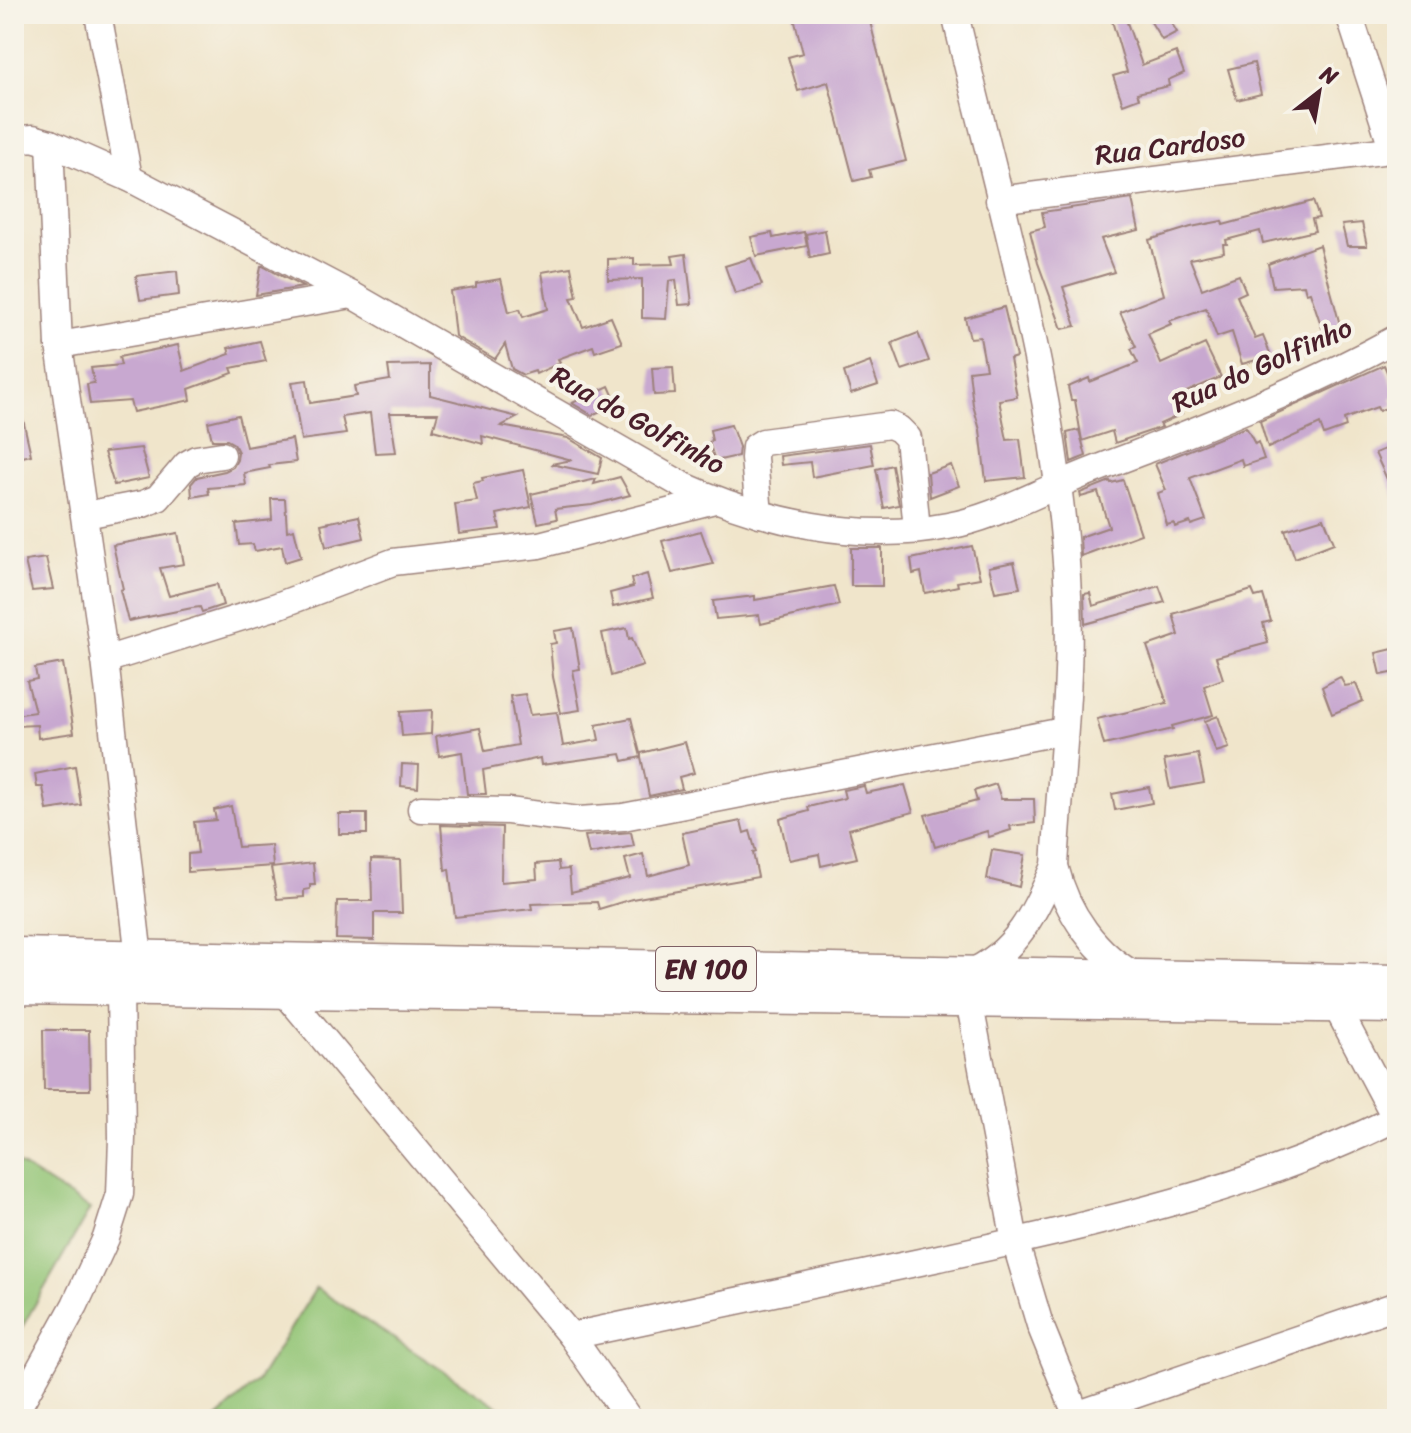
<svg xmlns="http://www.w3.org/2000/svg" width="1411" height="1433" font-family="Sriracha,sans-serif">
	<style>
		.green { fill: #92c475; stroke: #6e7250; stroke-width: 2 }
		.building { fill: #c8a8d0 }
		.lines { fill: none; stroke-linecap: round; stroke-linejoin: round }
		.minor-casing { stroke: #9d827b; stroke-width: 29 }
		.major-casing { stroke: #9d827b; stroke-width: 37 }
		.minor { stroke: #fff; stroke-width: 26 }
		.major { stroke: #fff; stroke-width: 34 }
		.labels { text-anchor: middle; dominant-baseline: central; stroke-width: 8; stroke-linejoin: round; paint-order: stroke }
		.shield { fill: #f7f3e8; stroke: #7e5f64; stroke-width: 2 }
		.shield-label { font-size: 26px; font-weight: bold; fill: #4a1f2b }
		.street-label { font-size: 28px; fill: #4a1f2b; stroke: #f7f3e8 }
	</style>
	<rect width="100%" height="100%" fill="#f7f3e8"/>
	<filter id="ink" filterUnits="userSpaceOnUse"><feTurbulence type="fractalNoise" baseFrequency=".0125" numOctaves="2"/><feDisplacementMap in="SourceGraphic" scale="16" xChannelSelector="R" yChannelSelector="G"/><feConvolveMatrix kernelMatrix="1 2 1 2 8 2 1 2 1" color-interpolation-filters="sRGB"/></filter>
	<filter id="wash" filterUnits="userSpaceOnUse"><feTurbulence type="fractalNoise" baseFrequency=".006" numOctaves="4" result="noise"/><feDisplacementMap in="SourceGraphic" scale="32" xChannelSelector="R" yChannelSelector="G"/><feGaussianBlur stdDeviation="1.8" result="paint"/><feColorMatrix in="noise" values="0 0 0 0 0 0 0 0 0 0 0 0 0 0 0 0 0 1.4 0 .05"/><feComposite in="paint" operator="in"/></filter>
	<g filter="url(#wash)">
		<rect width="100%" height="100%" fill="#f0e5cb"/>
		<g class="green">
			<path d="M14,1161L90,1209L14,1341Z"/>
			<path d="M316,1288L517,1419H216L257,1382Z"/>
		</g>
		<g id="blocks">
			<g class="building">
				<path d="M793,14H868L906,161L869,170L871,177L854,181L828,82L798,91L788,57L803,53Z"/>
				<path d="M1110,14H1124L1142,65L1176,52L1184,73L1168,80L1169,86L1137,93L1139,98L1123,104L1113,76L1127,72Z"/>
				<path d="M1146,14H1166L1177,32L1162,40Z"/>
				<path d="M1254,63L1261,94L1237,100L1228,69Z"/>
				<path d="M1132,199L1139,230L1101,239L1114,272L1063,287L1076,326L1062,329L1038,263L1030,231L1045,227L1042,212Z"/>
				<path d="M1313,201L1319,218L1312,219L1315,231L1263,243L1260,231L1226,240L1227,244H1223L1224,252L1190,259L1202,289L1239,275L1246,292L1237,296L1255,339L1263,336L1271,356L1242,364L1232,332L1217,337L1206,308L1169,321L1171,324L1148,334L1161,364L1205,344L1221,377L1175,397L1182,414L1160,424L1162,427L1115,443L1112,431L1082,441L1075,400H1071L1068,387L1089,378L1090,382L1138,363L1131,349L1136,347L1120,312L1164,295L1149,240L1191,227L1222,221L1223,225Z"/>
				<path d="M1362,223L1367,246H1347L1342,225Z"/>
				<path d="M825,230L829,254L810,258L806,234Z"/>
				<path d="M804,232L807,246L756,256L751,237L772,233L773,238Z"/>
				<path d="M1319,245L1342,333L1326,340L1310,292L1306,293L1304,285L1273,287L1268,264Z"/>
				<path d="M686,254L692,304L679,305L676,280L669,281L666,319L642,318V279L608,280V259L634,258V265L674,264L672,256Z"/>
				<path d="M751,258L762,285L735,294L725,266Z"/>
				<path d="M261,266H263L303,287L256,295Z"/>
				<path d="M571,267L577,297L571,298L583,327L611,317L622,343L595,352L593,346L558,359L560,363L536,374L535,371L523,375L512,369L505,344L495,359L455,336L450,291L476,287V283L501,279L509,312L520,309L523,317L548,309L542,272Z"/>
				<path d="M177,271L179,295L140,300L136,276Z"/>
				<path d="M1004,307L1016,357L1010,359L1017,397L999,400L1007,440L1020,439L1025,477L986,481L980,430L973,405L969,371L986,369L980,337L970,338L965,318Z"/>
				<path d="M918,333L929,361L902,370L892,343Z"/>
				<path d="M260,341L266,361L231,368L233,373L189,389L191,400L133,412L130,401L90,404L87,384L94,383L91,368L121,365L119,357L178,345L184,371L230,354L228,348Z"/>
				<path d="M870,362L878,385L851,394L844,372Z"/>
				<path d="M430,365V395L518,417L501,426L568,438L602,458L598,474L551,464L572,460L482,436L483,444L433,430L438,413H390L396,452L375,453L370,413L342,417L346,434L301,440L292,382L307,380L310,403L356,396L354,386L390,380L388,366Z"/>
				<path d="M1384,365L1397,395L1391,398L1394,405L1379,411L1377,407L1344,419L1346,427L1324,435L1320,424L1268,448L1260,421Z"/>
				<path d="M673,367L675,394L654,395L652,368Z"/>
				<path d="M609,386L617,404L592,415L572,403Z"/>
				<path d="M14,406H20L31,455L14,459Z"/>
				<path d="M238,415L246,447L292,439L296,462L269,465L270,468L244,473L246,485L208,488L209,494L192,497L191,484L197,477L225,471L233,467L237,460L238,452L234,444L227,440H212L208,422Z"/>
				<path d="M731,425L739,447L738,456L715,461L709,442L712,441L710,430Z"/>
				<path d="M1246,427L1255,444L1258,442L1264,459L1243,466L1241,459L1190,478L1206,520L1191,525L1190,522L1175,527L1174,523L1167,525L1158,493L1166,490L1155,464Z"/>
				<path d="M1079,430L1086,456L1071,462L1067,433Z"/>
				<path d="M870,444L874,465L812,477L810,462L781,465L780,456Z"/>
				<path d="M1397,444V501L1375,453Z"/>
				<path d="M141,448L149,478L114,485L104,452Z"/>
				<path d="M892,465L899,505L884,508L876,469Z"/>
				<path d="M951,465L959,486L930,497L928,473Z"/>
				<path d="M523,470L531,507L497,514L500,529L459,534L455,504L477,501L473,483L483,481L482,478Z"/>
				<path d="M620,477L630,495L592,505L555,509L557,519L538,523L531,494L596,479L594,484Z"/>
				<path d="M1123,480L1141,534L1081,556L1080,537L1109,527L1098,492L1081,497L1080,493L1110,481L1111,483Z"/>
				<path d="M271,499H285L287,531L294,529L301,557L285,562L282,546L255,551L253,544L239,545L236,524L272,520Z"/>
				<path d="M359,516L364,538L326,547L321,524Z"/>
				<path d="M1324,518L1334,543L1295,558L1285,530Z"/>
				<path d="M701,531L713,564L672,573L662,541Z"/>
				<path d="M178,533L184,564L160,568L169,596L217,584L223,605L202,612L200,607L192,608L128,621L120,590L123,589L113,545Z"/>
				<path d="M972,546L980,578L957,582L958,586L925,593L921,572L913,574L911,559Z"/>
				<rect x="851" y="548" width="31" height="38"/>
				<path d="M46,558L53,589L32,591L25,561Z"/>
				<path d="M1014,562L1020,588L995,592L989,567Z"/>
				<path d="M647,574L653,598L613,607L610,593L633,587L631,579Z"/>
				<path d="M834,586L839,605L761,624L759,615L716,619L713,601L755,596V600Z"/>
				<path d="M1159,586L1165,602L1085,624L1084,594L1090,593L1093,606Z"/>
				<path d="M1252,590L1255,597L1263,595L1271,621L1263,623L1268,643L1216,657L1223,679L1204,686L1213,715L1172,726L1173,729L1104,745L1097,719L1167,703L1147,646L1179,635L1173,614Z"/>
				<path d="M573,628L580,669L573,670L580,710L561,713L553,677L550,644L556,643L554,631Z"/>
				<path d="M627,628L629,639L632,638L643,666L611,676L602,633Z"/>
				<path d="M1397,648V672L1381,675L1376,653Z"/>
				<path d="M63,663L74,733L38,738L37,725L14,726V715L35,712L27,681L37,679L35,668Z"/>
				<path d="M1340,677L1345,686L1356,684L1363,701L1332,714L1322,687Z"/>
				<path d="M525,694L530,715L557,712L563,746L599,740L596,725L631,718L641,757V753L685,742L694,773L679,777L682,789L649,796L641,757L623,761L621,754L541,765L540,758L483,770L486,794H467L462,752L439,756L436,736L480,728L485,751L518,745L510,696Z"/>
				<path d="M432,710L431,734L402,736L400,712Z"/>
				<path d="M1218,716L1229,748L1216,752L1205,721Z"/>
				<path d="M1198,754L1204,783L1170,789L1164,760Z"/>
				<path d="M402,764L419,765L418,788L401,786Z"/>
				<path d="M75,766L81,805L47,810L43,787H37L35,774Z"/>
				<path d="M996,784L1001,799H1034L1035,823L1010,826L1011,830L989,837L987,831L935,847L925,815L977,801L974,791Z"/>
				<path d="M905,785L913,812L849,829L857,858L821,866L819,854L789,860L780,819L809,811L808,807L845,798L843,790L864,786L866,793Z"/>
				<path d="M1149,787L1152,803L1115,810L1112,794Z"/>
				<path d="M231,806L238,847L271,845L273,866L188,872V854L198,853L194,822L216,820L214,810Z"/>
				<rect x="339" y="814" width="28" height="20"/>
				<path d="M741,821L744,833L750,831L756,852L753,853L758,877L632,899L599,909L597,902L531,904L532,909L455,917L449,869L445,870L441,825L502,827L501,882L537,879L536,864L558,862L559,870L569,869L571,892L630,878L625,859L643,854L648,876L689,865L682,833Z"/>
				<path d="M631,832L634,846L589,854L585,836Z"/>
				<path d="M992,850L1025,855L1019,887L987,879Z"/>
				<path d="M371,859L400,860L402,913H374V940L336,939L337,901H372Z"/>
				<path d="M313,863L315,885H310V889L304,890V897L277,899L271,868Z"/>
				<path d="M43,1030H89L90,1090H44Z"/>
			</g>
		</g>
	</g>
	<g filter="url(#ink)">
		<use href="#blocks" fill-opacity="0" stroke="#9d827b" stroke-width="2"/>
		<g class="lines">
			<defs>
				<g id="minor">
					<path d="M98,14L129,178"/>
					<path d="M955,14C1000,205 1059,397 1068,595C1072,683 1060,778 1055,866C1066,912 1096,956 1139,977"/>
					<path d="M1349,14L1393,150"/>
					<path d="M14,140L33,138L50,143L129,178L352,295L682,485C764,522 858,543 948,526C987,519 1021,501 1056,486C1084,473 1113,463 1141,452C1229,417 1314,384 1397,338"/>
					<path d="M50,143L59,345L105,660L139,958"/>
					<path d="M999,200L1397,149"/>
					<path d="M59,345L352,295"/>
					<path d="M759,514L754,458L755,447L763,442L890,425L899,429L908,438L917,529"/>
					<path d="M85,515L143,504L158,498L187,464L196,459L222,455"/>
					<path d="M105,660L277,606L393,562L539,545L715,500"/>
					<path d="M421,809L508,811L579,820L623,817L1063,731"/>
					<path d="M967,974C1016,954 1035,912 1055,866"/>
					<path d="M282,989L571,1336L629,1419"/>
					<path d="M969,1000L1015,1241L1040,1325L1078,1419"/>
					<path d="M1336,1006L1397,1121"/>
					<path d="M571,1336C694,1310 817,1284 939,1258C1095,1224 1253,1190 1396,1118"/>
					<path d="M14,1415L75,1305L106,1238L120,1194L122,1138L120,988"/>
					<path d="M1076,1415L1397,1305"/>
				</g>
				<g id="major">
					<path d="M14,955L1397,982"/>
					<path d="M14,987L1397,1006"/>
				</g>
			</defs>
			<use href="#minor" class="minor-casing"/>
			<use href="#major" class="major-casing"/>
			<use href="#minor" class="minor"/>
			<use href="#major" class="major"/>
		</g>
	</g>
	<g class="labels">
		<rect class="shield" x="656" y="947" width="100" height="44" rx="6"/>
		<g class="shield-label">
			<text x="706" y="969">EN 100</text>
		</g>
		<g class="street-label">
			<text transform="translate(1170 146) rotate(-7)">Rua Cardoso</text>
			<text transform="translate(1262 365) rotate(-24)">Rua do Golfinho</text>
			<text transform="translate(638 420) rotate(29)">Rua do Golfinho</text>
		</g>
	</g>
	<rect width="1411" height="1433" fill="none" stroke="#f7f3e8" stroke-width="48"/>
	<g transform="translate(1319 92) rotate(31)" stroke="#f7f3e8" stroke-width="6" paint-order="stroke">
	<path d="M0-6L14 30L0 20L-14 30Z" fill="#4a1f2b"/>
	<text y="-12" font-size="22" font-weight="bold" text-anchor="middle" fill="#4a1f2b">N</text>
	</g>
</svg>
